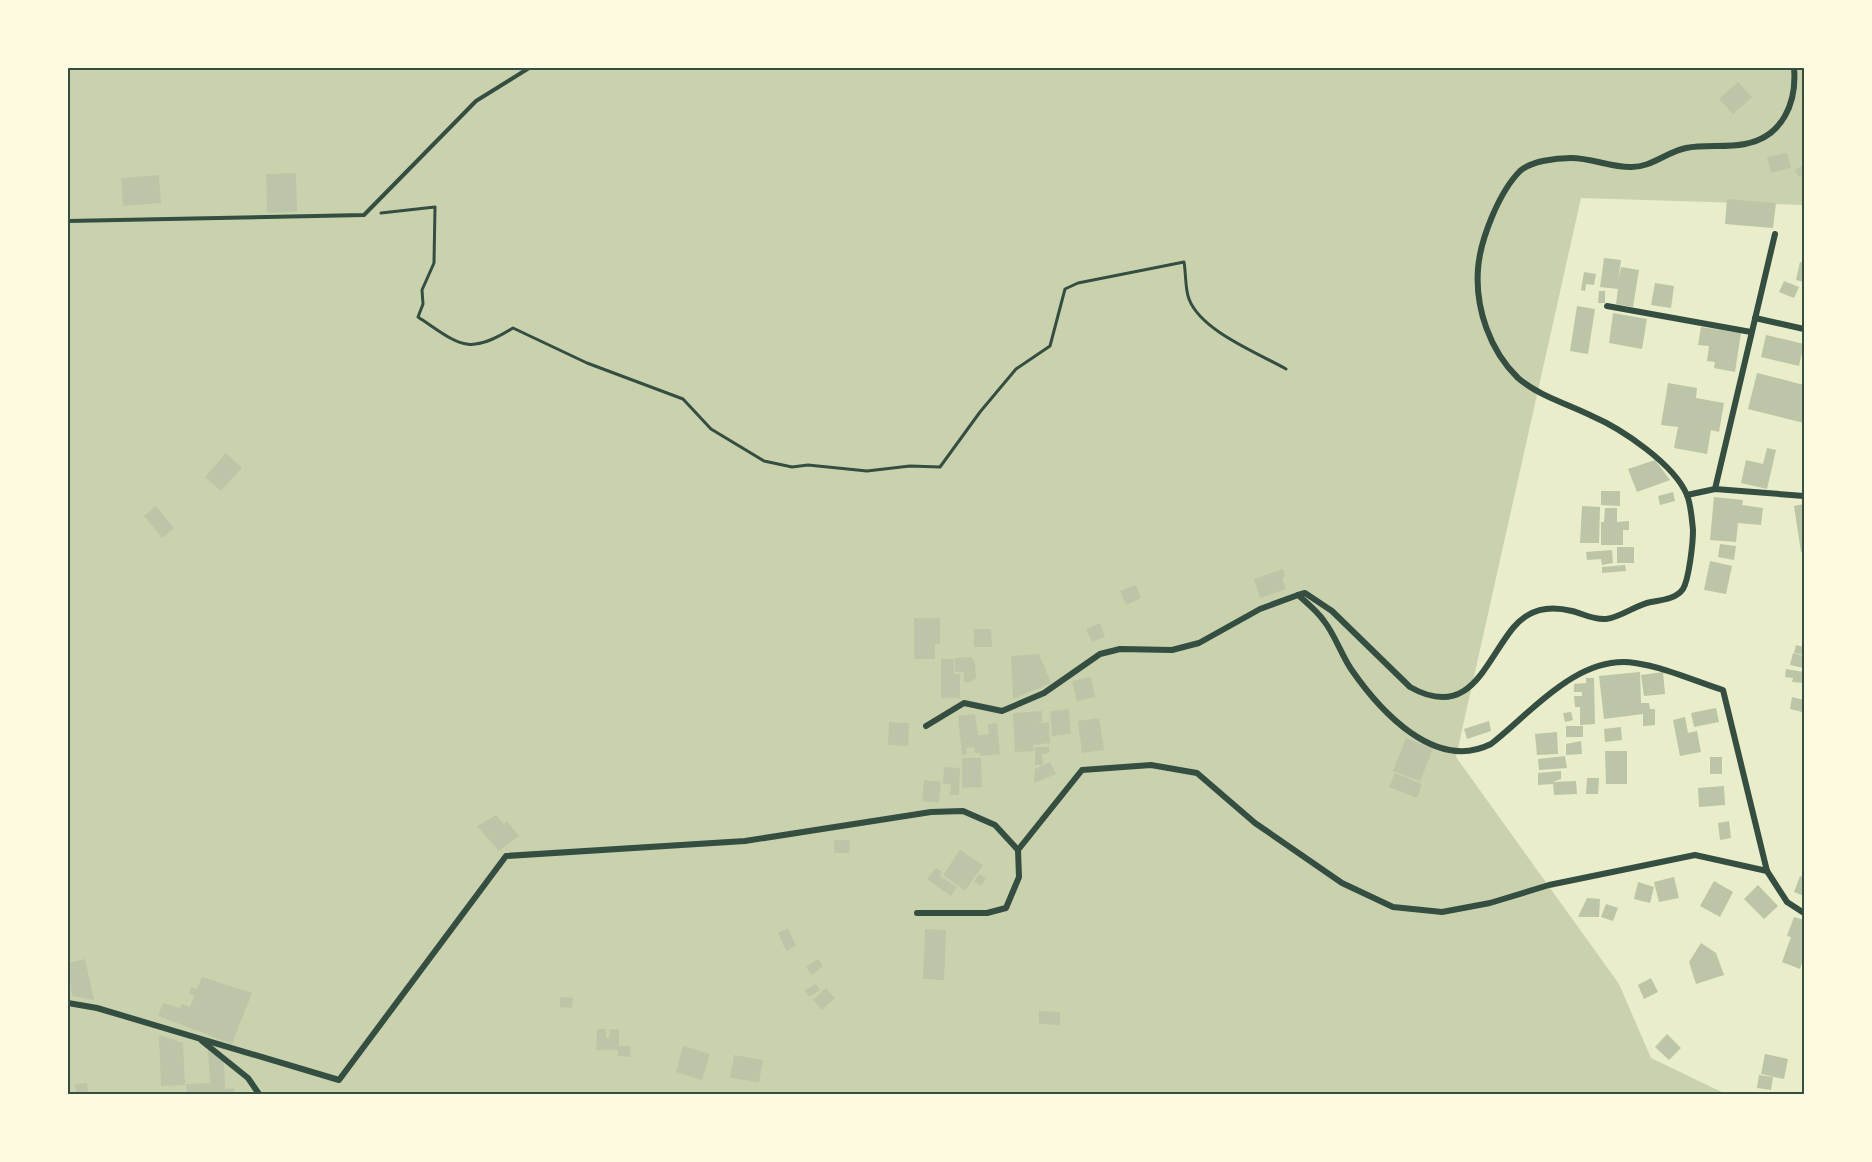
<svg xmlns="http://www.w3.org/2000/svg" width="1872" height="1162" font-family="Poppins,sans-serif">
	<style>
		.green { fill: #cad2ad }
		.building { fill: #bcc5a7 }
		.lines { fill: none; stroke-linecap: round; stroke-linejoin: round }
		.path { stroke: #344e41; stroke-width: 3 }
		.service { stroke: #344e41; stroke-width: 4 }
		.minor { stroke: #344e41; stroke-width: 6 }
		.neatline { fill: none; stroke: #344e41; stroke-width: 2 }
	</style>
	<rect width="100%" height="100%" fill="#e9edc9"/>
	<path class="green" d="M68,68H1804V205L1581,198L1456,757L1619,984L1651,1058L1726,1094H68Z"/>
	<g class="building">
		<path d="M1738,82L1752,97L1733,114L1719,99Z"/>
		<path d="M1787,153L1791,168L1771,173L1767,157Z"/>
		<path d="M1802,166L1804,174L1799,177L1795,170Z"/>
		<path d="M296,173L297,212L267,213L266,174Z"/>
		<path d="M159,175L161,203L123,206L121,178Z"/>
		<path d="M1727,199L1776,203L1773,228L1725,224Z"/>
		<path d="M1604,258L1621,260L1618,281L1621,267L1639,270L1633,307L1616,304L1618,289L1600,287Z"/>
		<path d="M1800,262L1804,263V282L1796,280Z"/>
		<path d="M1584,272L1596,274L1594,285L1586,284L1585,291L1581,290Z"/>
		<path d="M1784,281L1799,287L1794,298L1779,292Z"/>
		<path d="M1655,283L1674,286L1671,308L1651,305Z"/>
		<path d="M1599,291H1605V303H1598Z"/>
		<path d="M1577,306L1595,309L1588,354L1570,351Z"/>
		<path d="M1613,313L1647,319L1642,349L1609,343Z"/>
		<path d="M1701,327L1741,333L1735,372L1714,368L1715,362L1707,361L1709,346L1698,345Z"/>
		<path d="M1766,335L1804,344L1799,366L1761,357Z"/>
		<path d="M1757,373L1804,385V423L1748,409Z"/>
		<path d="M1668,383L1697,388L1696,398L1724,403L1719,432L1711,430L1707,454L1674,448L1678,427L1661,425Z"/>
		<path d="M1767,448L1776,450L1767,489L1741,483L1746,460L1763,464Z"/>
		<path d="M226,453L242,468L221,491L205,477Z"/>
		<path d="M1655,460L1670,480L1637,492L1628,469Z"/>
		<path d="M1601,491H1620V506L1601,505Z"/>
		<path d="M1673,492L1675,501L1660,505L1658,496Z"/>
		<path d="M1714,497L1743,500L1742,505L1763,508L1761,525L1738,523L1736,542L1710,540Z"/>
		<path d="M1804,504V551L1801,552L1794,506Z"/>
		<path d="M156,506L174,528L162,538L144,516Z"/>
		<path d="M1582,506L1600,507L1599,543H1580Z"/>
		<path d="M1605,508H1617V522L1629,521V530H1623V545H1601V522H1604Z"/>
		<path d="M1720,544L1736,546L1734,560L1718,557Z"/>
		<rect x="1617" y="547" width="17" height="16"/>
		<path d="M1612,550L1613,563L1602,565L1601,559L1587,560L1586,552Z"/>
		<path d="M1710,561L1732,566L1726,594L1704,590Z"/>
		<path d="M1625,565L1626,571L1602,573V567Z"/>
		<path d="M1283,569L1285,576L1282,578L1286,589L1260,598L1254,579Z"/>
		<path d="M1136,585L1141,598L1126,605L1120,591Z"/>
		<path d="M914,618H940V644H935V659H914Z"/>
		<path d="M1100,623L1105,637L1092,642L1086,629Z"/>
		<path d="M974,629H991L992,647H974Z"/>
		<path d="M1796,645L1804,647V655L1794,653Z"/>
		<path d="M1793,653L1804,656V668L1790,665Z"/>
		<path d="M1039,654L1051,683L1013,699L1011,656Z"/>
		<path d="M971,657L975,662L976,678L971,682H964V672H955V658Z"/>
		<path d="M941,659H954V674H960V698H941Z"/>
		<path d="M1786,669L1804,672V683L1792,682L1793,678L1785,677Z"/>
		<path d="M1640,672L1641,703H1649L1650,709H1655V725L1643,726V714L1604,719L1599,676Z"/>
		<path d="M1663,672L1665,694L1644,696L1641,675Z"/>
		<path d="M1091,677L1095,697L1077,701L1072,681Z"/>
		<path d="M1586,678H1594L1595,724L1580,725V707H1575L1574,696H1582V692H1574V684L1586,683Z"/>
		<path d="M1792,697L1804,700L1802,712L1790,709Z"/>
		<path d="M1716,708L1719,722L1694,727L1691,713Z"/>
		<path d="M1069,709L1071,734L1052,736L1050,711Z"/>
		<path d="M1042,711V722L1032,724L1049,722L1050,743L1033,745L1034,751L1015,752L1013,713Z"/>
		<path d="M1571,712L1573,720L1565,722L1563,713Z"/>
		<path d="M975,714L978,735L989,734L988,724L997,723L1000,754L980,756V753H975L974,747L966,748L967,754L962,755L958,716Z"/>
		<path d="M1685,717L1688,733L1697,731L1701,752L1680,756L1673,720Z"/>
		<path d="M1099,718L1104,750L1082,753L1078,721Z"/>
		<path d="M1489,721L1491,731L1467,739L1464,729Z"/>
		<path d="M889,722L909,723L908,746L888,745Z"/>
		<rect x="1566" y="726" width="17" height="11"/>
		<path d="M1621,727L1622,740L1605,742L1604,729Z"/>
		<path d="M1557,732L1558,754L1537,755L1535,734Z"/>
		<path d="M1406,738L1433,749L1420,781L1393,771Z"/>
		<path d="M1581,741L1582,754L1566,755V744Z"/>
		<path d="M1035,747H1049V753L1042,754L1043,765H1035Z"/>
		<path d="M1605,751H1627V784H1606Z"/>
		<path d="M1565,756L1567,768L1539,770L1538,759Z"/>
		<rect x="1710" y="757" width="12" height="17"/>
		<path d="M962,758H981L982,787L962,788Z"/>
		<path d="M1050,762L1056,774L1034,783L1035,769Z"/>
		<path d="M944,767L960,768L959,795H950L951,784H943Z"/>
		<path d="M1561,771V779L1553,782L1576,781L1577,794L1554,795L1553,784L1538,785V773Z"/>
		<path d="M1395,773L1422,784L1417,798L1389,787Z"/>
		<path d="M1587,778H1599L1598,794H1586Z"/>
		<path d="M924,780L941,782L939,803L922,801Z"/>
		<path d="M1724,786L1725,805L1699,807L1698,788Z"/>
		<path d="M496,815L504,824L507,821L519,836L499,851L477,826Z"/>
		<path d="M1729,821L1731,838L1720,840L1718,823Z"/>
		<path d="M834,840H850L849,853H834Z"/>
		<path d="M960,850L983,865L965,891L943,875Z"/>
		<path d="M936,868L942,872L940,876L957,887L951,896L927,879Z"/>
		<path d="M979,874L986,878L981,886L974,882Z"/>
		<path d="M1800,876L1804,878V896L1794,892Z"/>
		<path d="M1674,877L1679,898L1659,902L1654,882Z"/>
		<path d="M1714,881L1733,892L1720,917L1700,906Z"/>
		<path d="M1638,882L1654,887L1650,903L1634,899Z"/>
		<path d="M1758,885L1778,906L1764,919L1744,899Z"/>
		<path d="M1587,898L1600,899L1599,917H1578Z"/>
		<path d="M1606,904L1618,908L1613,921L1601,917Z"/>
		<path d="M1794,917L1804,920V956L1800,969L1782,962L1791,937L1787,936Z"/>
		<path d="M788,928L796,946L786,951L778,933Z"/>
		<path d="M925,929L946,930L944,980L923,979Z"/>
		<path d="M1701,943L1716,953L1724,975L1696,984L1689,962Z"/>
		<path d="M85,959L94,1000L72,996L68,963Z"/>
		<path d="M818,959L823,966L812,975L806,967Z"/>
		<path d="M202,977L252,993L232,1044L158,1016L163,1003L180,1008L182,1004L190,1007L194,996L189,993L191,987L197,989Z"/>
		<path d="M1651,978L1658,992L1644,999L1638,985Z"/>
		<path d="M816,984L820,990L809,997L805,990Z"/>
		<path d="M826,988L835,998L822,1010L813,1000Z"/>
		<path d="M560,997L573,998L572,1008L560,1007Z"/>
		<path d="M1039,1011L1060,1012V1025L1039,1024Z"/>
		<path d="M597,1029H606V1038H609L610,1029L619,1030V1046H631L630,1057L618,1056V1050H596Z"/>
		<path d="M1667,1034L1681,1048L1669,1060L1655,1047Z"/>
		<path d="M159,1035L183,1043L185,1085L161,1086Z"/>
		<path d="M683,1046L710,1054L702,1080L676,1072Z"/>
		<path d="M208,1051L224,1059L225,1089L234,1088L235,1094H187L186,1084L210,1083Z"/>
		<path d="M1765,1054L1788,1059L1784,1079L1761,1074Z"/>
		<path d="M734,1055L763,1060L759,1082L730,1078Z"/>
		<path d="M1759,1075L1773,1077L1771,1090L1757,1088Z"/>
		<path d="M87,1083L88,1092L76,1093L75,1084Z"/>
	</g>
	<g class="lines">
		<path class="path" d="M381,213L435,207L434,263L422,290L423,304L418,317C459,344 467,357 513,328L587,363L683,399L711,429L764,461L792,467L808,465L867,471L910,466L940,467L980,412L1016,369L1050,346L1065,289L1078,283L1184,262C1186,273 1185,289 1189,299C1201,331 1258,353 1286,369"/>
		<path class="service" d="M68,221L364,215L476,101L529,68"/>
		<g class="minor">
			<path d="M1607,306L1751,332"/>
			<path d="M1755,318L1804,329"/>
			<path d="M1715,489L1775,234"/>
			<path d="M1687,495L1715,489L1804,496"/>
			<path d="M1298,595L1305,593L1332,611L1410,687C1470,721 1485,662 1513,628C1529,609 1548,605 1572,611C1584,614 1593,620 1606,619C1622,617 1635,605 1651,602C1662,600 1676,599 1683,589C1689,579 1693,543 1693,530C1692,520 1691,505 1687,495C1674,464 1622,429 1592,416C1568,404 1539,396 1518,378C1490,351 1475,308 1478,269C1480,240 1499,192 1520,171C1531,161 1556,158 1571,158C1591,158 1610,167 1630,167C1651,168 1666,152 1686,148C1705,144 1726,148 1745,144C1783,137 1797,102 1794,68"/>
			<path d="M926,726L964,703L1002,711L1044,693L1100,654L1120,649L1172,650L1199,643L1260,609L1298,595C1307,603 1317,611 1324,621C1335,635 1341,654 1351,669C1380,711 1435,772 1491,744C1531,713 1578,654 1635,663C1664,667 1695,681 1723,690L1767,871L1787,902L1804,913"/>
			<path d="M1018,850L1082,770L1151,765L1197,773L1255,823L1342,883L1393,907L1442,912L1490,903L1549,885L1695,855L1767,871"/>
			<path d="M68,1003L97,1008L339,1080L506,856L745,841L931,812L963,811L995,825L1018,850L1019,877L1006,908L987,913H917"/>
			<path d="M202,1041L248,1078L259,1094"/>
		</g>
	</g>
	<rect width="1872" height="1162" fill="none" stroke="#fefae0" stroke-width="138"/>
	<rect x="69" y="69" width="1734" height="1024" class="neatline"/>
</svg>
